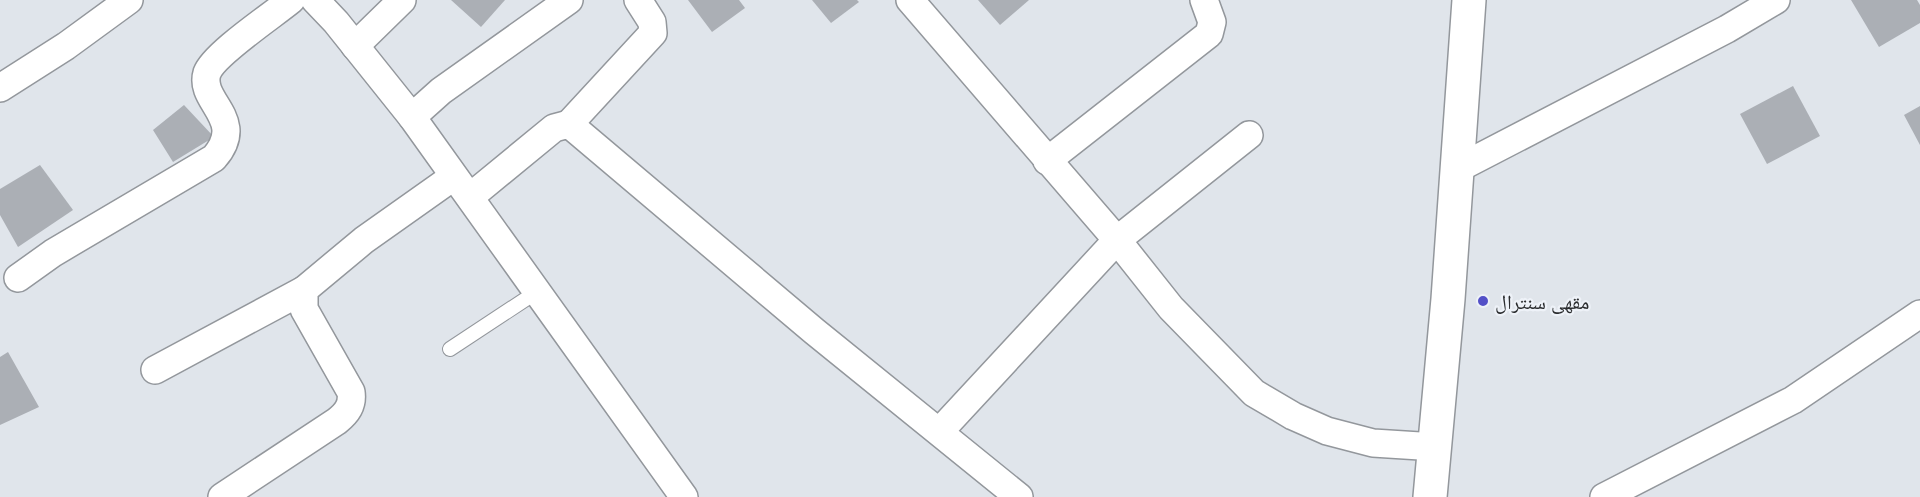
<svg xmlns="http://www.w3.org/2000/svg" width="1920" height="497" font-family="Lato,'Noto Naskh Arabic',sans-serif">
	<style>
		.building { fill: #abafb5 }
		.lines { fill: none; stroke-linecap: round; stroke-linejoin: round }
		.service-casing { stroke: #93979c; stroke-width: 16 }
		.minor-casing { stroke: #93979c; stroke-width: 30 }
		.secondary-casing { stroke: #93979c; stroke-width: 36 }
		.service { stroke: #fff; stroke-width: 14 }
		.minor { stroke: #fff; stroke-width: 27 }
		.secondary { stroke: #fff; stroke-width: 33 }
		.poi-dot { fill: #5350c7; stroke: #eef2f8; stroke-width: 2 }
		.labels { text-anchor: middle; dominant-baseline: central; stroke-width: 4.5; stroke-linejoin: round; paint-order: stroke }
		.poi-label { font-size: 20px; fill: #2b2d2f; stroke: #eef2f8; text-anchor: start }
	</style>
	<rect width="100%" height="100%" fill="#e0e5eb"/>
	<g class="building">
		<path d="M451,0H505L481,27Z"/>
		<path d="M688,0H739L745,8L712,32Z"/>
		<path d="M812,0H857L859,2L831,23Z"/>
		<path d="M978,0H1029L1000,25Z"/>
		<path d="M1851,0H1917L1920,5V23L1879,47Z"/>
		<path d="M1793,86L1820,136L1767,164L1740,114Z"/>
		<path d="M184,105L214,137L173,162L153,130Z"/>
		<path d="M1920,106V145L1904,115Z"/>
		<path d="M40,165L73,210L18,247L0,215V189Z"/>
		<path d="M8,352L39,407L0,425V357Z"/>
	</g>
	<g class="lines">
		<defs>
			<path id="service" d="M450,349L538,291"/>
			<g id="minor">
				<path d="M315,0L336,22L412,117L684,497"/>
				<path d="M910,0L1117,240L1171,308L1254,393L1293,416L1327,431L1373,443L1436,447"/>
				<path d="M355,46L402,0"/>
				<path d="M0,88L66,46L129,0"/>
				<path d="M412,117L441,91L569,0"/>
				<path d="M569,124L653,33L652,22L638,0"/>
				<path d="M1047,161L1209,34L1212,22L1204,0"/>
				<path d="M1457,169L1727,29L1776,0"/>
				<path d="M470,197L554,128L569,124L814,331L1019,497"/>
				<path d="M18,278L53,253L214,158C248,119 198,102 207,73C214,54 273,15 291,0"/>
				<path d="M155,370L304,290"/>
				<path d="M940,431L1117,240L1249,135"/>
				<path d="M222,497L337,421C347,413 353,405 351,392L304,309V290L364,240L453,177"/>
				<path d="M1604,497L1793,400L1920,314"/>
			</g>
			<path id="secondary" d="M1430,497L1448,299L1469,0"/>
		</defs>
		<use href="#service" class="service-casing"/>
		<use href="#minor" class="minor-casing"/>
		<use href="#secondary" class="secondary-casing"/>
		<use href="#service" class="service"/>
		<use href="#minor" class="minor"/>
		<use href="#secondary" class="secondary"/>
	</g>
	<circle class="poi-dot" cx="1483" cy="301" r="6"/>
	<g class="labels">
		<g class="poi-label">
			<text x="1495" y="301">مقهى سنترال</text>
		</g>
	</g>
</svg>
